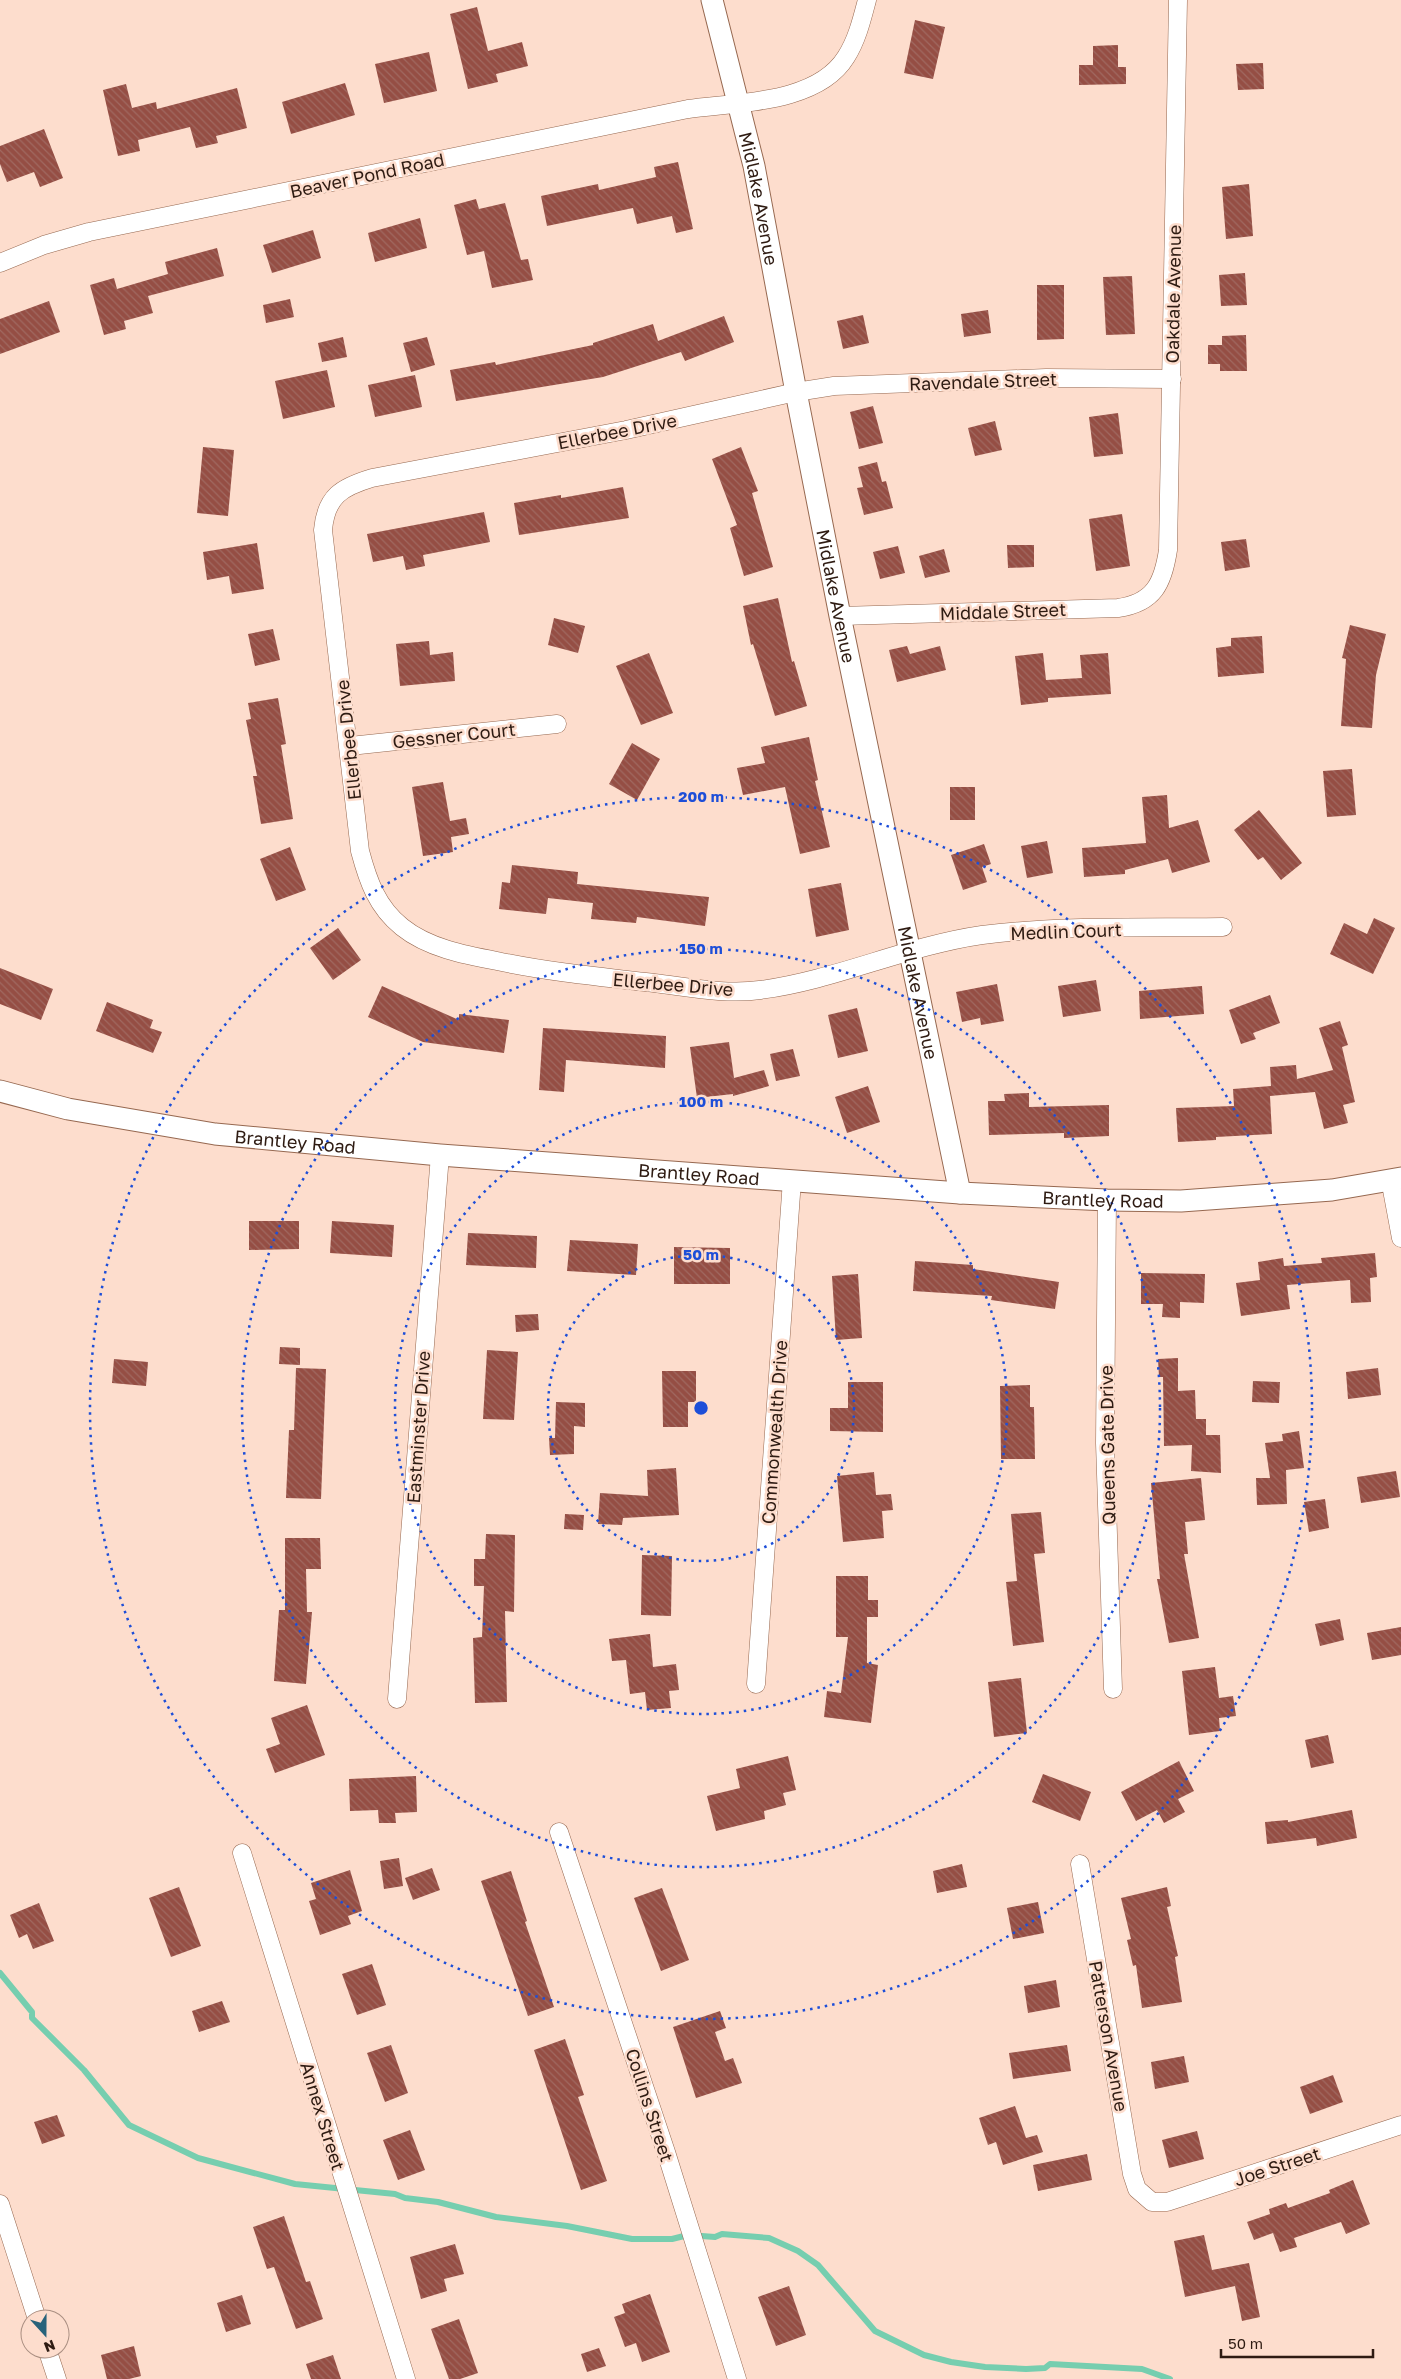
<svg xmlns="http://www.w3.org/2000/svg" width="1401" height="2379" font-family="'Golos Text',sans-serif">
	<style>
		.lines { fill: none; stroke-linecap: round; stroke-linejoin: round }
		.stream { stroke: #76ceaf; stroke-width: 6 }
		.building { fill: url(#building-back-hatch) }
		.minor-casing { stroke: #966850; stroke-width: 19 }
		.tertiary-casing { stroke: #966850; stroke-width: 23 }
		.minor { stroke: #fff; stroke-width: 18 }
		.tertiary { stroke: #fff; stroke-width: 21 }
		.ring { fill: none; stroke: #1d4ed8; stroke-width: 2.5; stroke-dasharray: 2.5 5 }
		.labels { text-anchor: middle; dominant-baseline: central; stroke-width: 5; stroke-linejoin: round; paint-order: stroke }
		.street-label { font-size: 18px; fill: #2e1b12; stroke: #fdddcd }
		.centre { fill: #1d4ed8; stroke: #fdddcd; stroke-width: 2.5 }
		.ring-label { font-size: 15px; text-anchor: middle; font-weight: bold; fill: #1d4ed8; stroke: #fdddcd; stroke-width: 5; stroke-linejoin: round; paint-order: stroke }
	</style>
	<defs>
		<pattern id="building-back-hatch" width="6" height="6" patternUnits="userSpaceOnUse" patternTransform="scale(1.25)"><rect width="6" height="6" fill="#954e44"/><path d="M-1 5l2 2M0 0l6 6M5-1l2 2" fill="none" stroke="#a06961"/></pattern>
	</defs>
	<rect width="100%" height="100%" fill="#fdddcd"/>
	<g class="lines">
		<path class="stream" d="M0,1973L32,2012V2018L84,2070L129,2125L198,2158L295,2184L395,2194L405,2198L438,2202L496,2217L567,2226L632,2239H672L688,2235L715,2237L722,2234L769,2238L798,2251L818,2265L875,2331L924,2355L951,2362L985,2367L1026,2369L1045,2368L1050,2364L1142,2369L1170,2379"/>
	</g>
	<g class="building">
		<path d="M477,7L488,51L522,42L528,66L496,74L498,82L468,89L450,14Z"/>
		<path d="M915,20L945,27L933,79L904,73Z"/>
		<path d="M1118,45V67H1126V84L1079,85V65H1093V46Z"/>
		<path d="M429,52L437,91L384,103L375,64Z"/>
		<path d="M1263,63L1264,89L1238,90L1236,64Z"/>
		<path d="M345,83L355,115L291,134L282,102Z"/>
		<path d="M126,84L132,108L156,102L157,109L237,88L247,128L216,136L218,143L196,148L190,127L138,140L140,151L118,156L103,90Z"/>
		<path d="M44,129L63,178L40,187L34,172L7,182L0,164V146Z"/>
		<path d="M678,162L693,229L676,233L672,216L637,224L633,208L547,226L541,196L598,184L599,190L656,177L654,167Z"/>
		<path d="M1249,184L1253,236L1226,239L1222,187Z"/>
		<path d="M476,199L479,209L505,203L521,260L528,259L533,280L492,288L484,251L467,255L454,205Z"/>
		<path d="M420,218L427,248L375,262L368,233Z"/>
		<path d="M313,230L321,258L272,273L263,245Z"/>
		<path d="M217,248L224,276L148,296L153,313L124,321L126,329L104,335L90,285L114,278L117,289L168,274L165,262Z"/>
		<path d="M1245,273L1247,305L1221,306L1219,275Z"/>
		<path d="M1132,276L1135,334L1106,335L1103,277Z"/>
		<path d="M1037,285H1064V339L1037,340Z"/>
		<path d="M290,299L294,317L266,323L263,305Z"/>
		<path d="M49,301L60,332L0,354V319Z"/>
		<path d="M988,310L991,333L964,337L961,314Z"/>
		<path d="M863,315L869,343L843,349L837,321Z"/>
		<path d="M724,316L734,342L685,361L681,352L603,377L456,401L450,370L495,362L496,365L593,345V343L653,324L658,341Z"/>
		<path d="M1246,335L1247,371H1220V364H1208V345H1222V336Z"/>
		<path d="M343,337L347,357L322,362L318,343Z"/>
		<path d="M427,337L435,365L411,372L403,343Z"/>
		<path d="M327,370L335,407L283,419L275,381Z"/>
		<path d="M415,375L422,407L375,417L368,385Z"/>
		<path d="M873,406L883,443L859,449L850,412Z"/>
		<path d="M1118,413L1123,454L1094,457L1089,417Z"/>
		<path d="M995,421L1002,450L975,456L968,428Z"/>
		<path d="M203,447L234,450L228,516L197,513Z"/>
		<path d="M741,447L758,491L752,493L773,567L744,576L730,528L737,525L712,459Z"/>
		<path d="M877,462L882,482L886,481L893,508L864,515L857,488L863,487L858,467Z"/>
		<path d="M623,487L629,518L519,535L514,503L561,495V498Z"/>
		<path d="M484,512L490,542L423,555L425,566L406,570L403,556L373,562L367,534Z"/>
		<path d="M1122,514L1130,566L1096,571L1089,519Z"/>
		<path d="M1246,539L1250,567L1225,571L1221,542Z"/>
		<path d="M257,543L264,589L232,594L229,576L207,580L203,552Z"/>
		<path d="M1007,545H1034V567L1008,568Z"/>
		<path d="M898,546L905,573L880,579L873,552Z"/>
		<path d="M944,549L950,572L925,578L919,556Z"/>
		<path d="M778,598L792,662L794,661L807,706L775,716L753,644L751,645L743,606Z"/>
		<path d="M554,618L585,626L578,653L548,645Z"/>
		<path d="M1350,625L1386,634L1376,675L1372,728L1341,726L1346,659L1342,658Z"/>
		<path d="M273,629L280,660L255,666L248,634Z"/>
		<path d="M1262,636L1264,673L1218,677L1216,648L1231,646V638Z"/>
		<path d="M429,641L430,655L453,652L455,681L400,686L396,644Z"/>
		<path d="M907,646L910,654L940,646L946,670L897,682L889,650Z"/>
		<path d="M649,653L673,713L641,725L616,666Z"/>
		<path d="M1043,653L1046,680L1082,678L1080,655L1108,653L1111,694L1048,698V702L1021,705L1015,656Z"/>
		<path d="M278,698L286,744L281,745L293,819L261,824L253,776H257L246,720L251,719L248,703Z"/>
		<path d="M809,737L818,780L815,781L830,847L800,854L785,787L743,795L737,768L765,763L761,747Z"/>
		<path d="M632,743L660,759L637,800L609,784Z"/>
		<path d="M1352,769L1356,815L1327,817L1323,771Z"/>
		<path d="M443,782L450,821L466,818L469,834L451,837L453,852L423,856L412,787Z"/>
		<rect x="950" y="787" width="25" height="33"/>
		<path d="M1167,795L1169,828L1198,820L1210,862L1172,873L1168,859L1125,870V874L1084,877L1082,848L1146,843L1142,797Z"/>
		<path d="M1259,810L1302,863L1281,880L1263,857L1258,860L1234,830Z"/>
		<path d="M1047,841L1053,873L1027,878L1021,846Z"/>
		<path d="M984,844L991,864L982,867L987,882L963,890L951,855Z"/>
		<path d="M290,847L306,890L276,901L260,859Z"/>
		<path d="M512,865L578,872L577,884L709,897L705,926L637,917L636,923L591,919L593,903L548,898L546,914L499,909L502,882L510,883Z"/>
		<path d="M841,883L849,930L816,937L808,889Z"/>
		<path d="M1374,918L1395,928L1373,974L1330,954L1344,923L1367,934Z"/>
		<path d="M338,928L361,960L333,980L310,948Z"/>
		<path d="M0,968L53,989L41,1020L0,1004Z"/>
		<path d="M1096,980L1101,1011L1063,1017L1058,986Z"/>
		<path d="M997,984L1004,1021L981,1025L980,1018L962,1022L956,992Z"/>
		<path d="M382,986L459,1020V1014L509,1020L504,1053L423,1042L368,1017Z"/>
		<path d="M1202,986L1204,1014L1140,1019L1139,991Z"/>
		<path d="M1270,995L1280,1023L1253,1033L1256,1039L1241,1044L1229,1010Z"/>
		<path d="M107,1002L153,1020L150,1028L162,1032L153,1053L96,1031Z"/>
		<path d="M857,1008L868,1051L838,1058L828,1015Z"/>
		<path d="M1340,1021L1348,1045L1342,1047L1355,1102L1343,1105L1348,1123L1324,1129L1315,1092L1270,1096L1272,1134L1216,1137V1140L1178,1142L1176,1108L1234,1106L1233,1089L1271,1086L1270,1067L1296,1065L1297,1079L1333,1070L1319,1028Z"/>
		<path d="M543,1028L666,1036L665,1068L566,1060L564,1092L539,1090Z"/>
		<path d="M729,1042L734,1078L764,1070L769,1086L733,1096V1094L697,1098L690,1047Z"/>
		<path d="M793,1049L800,1076L776,1081L770,1054Z"/>
		<path d="M868,1086L880,1122L847,1133L835,1097Z"/>
		<path d="M1029,1093V1107L1109,1105V1136L1064,1138V1133L989,1135L988,1101H1005L1004,1094Z"/>
		<path d="M249,1221H299V1249L249,1250Z"/>
		<path d="M332,1221L394,1225L392,1257L330,1253Z"/>
		<path d="M468,1233L537,1236L536,1268L466,1265Z"/>
		<path d="M570,1240L638,1244L636,1275L567,1271Z"/>
		<path d="M674,1247L730,1248V1284H674Z"/>
		<path d="M1375,1253L1377,1277L1370,1278L1371,1302L1351,1303L1350,1280L1287,1285L1290,1309L1241,1316L1236,1283L1260,1280L1258,1262L1283,1258L1284,1266L1322,1263L1321,1258Z"/>
		<path d="M915,1261L973,1265V1269L1059,1282L1055,1309L991,1300L992,1296L913,1291Z"/>
		<path d="M1141,1273L1205,1274L1204,1303L1180,1302V1318L1162,1317L1163,1304H1141Z"/>
		<path d="M858,1274L862,1338L836,1340L832,1276Z"/>
		<path d="M538,1314L539,1330L516,1332L515,1315Z"/>
		<path d="M280,1347L300,1348V1365L279,1364Z"/>
		<path d="M487,1350L518,1352L514,1420L483,1419Z"/>
		<path d="M1178,1358V1391L1195,1390L1196,1419H1206V1435H1220L1221,1473L1191,1471L1192,1445L1164,1446L1163,1377H1159L1158,1359Z"/>
		<path d="M114,1359L148,1362L146,1386L112,1383Z"/>
		<path d="M296,1368L326,1369L321,1499L286,1498L289,1430H294Z"/>
		<path d="M1378,1368L1381,1395L1348,1399L1346,1372Z"/>
		<path d="M662,1371H696V1402H688V1427H663Z"/>
		<path d="M1253,1381L1280,1382L1279,1403L1252,1402Z"/>
		<path d="M848,1382H883V1432L830,1431V1408H848Z"/>
		<path d="M1030,1385V1407H1034L1035,1459H1001L1000,1386Z"/>
		<path d="M556,1402L585,1403V1427L574,1426V1454L550,1455L549,1438H555Z"/>
		<path d="M1299,1431L1304,1468L1286,1470L1287,1504L1257,1505L1256,1478H1270L1265,1443L1283,1441L1282,1434Z"/>
		<path d="M676,1468L679,1515L623,1518L622,1525L598,1524L600,1493L648,1496L647,1470Z"/>
		<path d="M1396,1471L1400,1497L1361,1503L1357,1477Z"/>
		<path d="M874,1472L876,1495L891,1494L893,1510L882,1511L884,1538L843,1542L837,1476Z"/>
		<path d="M1201,1478L1205,1520L1185,1522L1188,1554H1184L1199,1638L1169,1643L1157,1579H1160L1151,1483Z"/>
		<path d="M1325,1499L1329,1528L1309,1532L1304,1502Z"/>
		<path d="M1041,1512L1045,1553L1034,1554L1044,1642L1013,1646L1006,1582L1017,1581L1011,1514Z"/>
		<path d="M565,1514L584,1515L583,1530L564,1529Z"/>
		<path d="M486,1534L515,1535L514,1612L505,1611L507,1702L475,1703L473,1638L482,1637L484,1586H474V1559H485Z"/>
		<path d="M285,1538H320L321,1569H306L307,1612H312L306,1684L274,1681L279,1610H285Z"/>
		<path d="M642,1555L672,1556L671,1616L641,1615Z"/>
		<path d="M836,1576H868V1600H878V1617H867V1663L878,1665L871,1723L824,1717L827,1691L841,1693L848,1637H836Z"/>
		<path d="M1340,1619L1344,1640L1320,1646L1315,1624Z"/>
		<path d="M1401,1627V1655L1372,1660L1367,1633Z"/>
		<path d="M650,1634L653,1667L676,1664L679,1690L669,1691L671,1708L647,1710L645,1692L630,1694L626,1660L612,1661L609,1639Z"/>
		<path d="M1215,1667L1219,1698L1233,1696L1236,1716L1219,1718L1220,1731L1189,1735L1182,1671Z"/>
		<path d="M1021,1678L1027,1733L994,1737L988,1682Z"/>
		<path d="M307,1705L325,1755L275,1773L266,1749L280,1744L271,1718Z"/>
		<path d="M1328,1735L1334,1763L1311,1768L1305,1740Z"/>
		<path d="M788,1756L796,1790L783,1793L786,1805L764,1811L765,1819L716,1831L707,1796L740,1788L736,1769Z"/>
		<path d="M1179,1761L1194,1791L1178,1799L1185,1812L1164,1823L1157,1810L1136,1821L1121,1792Z"/>
		<path d="M1043,1774L1091,1792L1080,1821L1032,1802Z"/>
		<path d="M416,1776L417,1812L395,1813L396,1823H379L378,1810L350,1811L349,1779Z"/>
		<path d="M1352,1810L1357,1838L1317,1846L1316,1838L1267,1844L1265,1822L1288,1820V1822Z"/>
		<path d="M399,1858L403,1886L384,1889L380,1861Z"/>
		<path d="M962,1864L967,1887L937,1893L933,1871Z"/>
		<path d="M432,1868L440,1890L413,1900L405,1878Z"/>
		<path d="M350,1870L362,1911L348,1916L351,1924L320,1935L309,1901L316,1899L311,1883Z"/>
		<path d="M511,1871L527,1921L525,1922L554,2007L528,2016L481,1881Z"/>
		<path d="M179,1887L201,1946L171,1957L149,1898Z"/>
		<path d="M1167,1887L1171,1906L1167,1907L1178,1956L1175,1957L1182,2002L1142,2008L1136,1965L1133,1966L1127,1940L1131,1939L1121,1898Z"/>
		<path d="M662,1888L689,1960L661,1971L634,1898Z"/>
		<path d="M1038,1902L1044,1933L1013,1939L1007,1908Z"/>
		<path d="M39,1903L54,1941L33,1949L27,1934L19,1938L10,1915Z"/>
		<path d="M372,1964L386,2005L357,2015L342,1974Z"/>
		<path d="M1056,1980L1060,2007L1028,2013L1024,1986Z"/>
		<path d="M222,2001L230,2022L199,2032L192,2011Z"/>
		<path d="M720,2011L726,2028L715,2032L725,2061L733,2058L742,2083L696,2098L673,2027Z"/>
		<path d="M565,2039L584,2095L578,2097L607,2181L581,2190L534,2050Z"/>
		<path d="M391,2045L408,2093L385,2102L367,2053Z"/>
		<path d="M1067,2045L1071,2071L1013,2079L1009,2053Z"/>
		<path d="M1184,2056L1189,2082L1155,2089L1151,2062Z"/>
		<path d="M1333,2075L1343,2102L1310,2114L1300,2087Z"/>
		<path d="M1015,2106L1026,2138L1037,2135L1043,2152L1003,2165L996,2142L988,2145L979,2118Z"/>
		<path d="M57,2115L65,2136L42,2144L34,2122Z"/>
		<path d="M410,2130L425,2170L398,2180L383,2140Z"/>
		<path d="M1197,2131L1204,2159L1169,2168L1162,2140Z"/>
		<path d="M1087,2154L1092,2180L1038,2191L1033,2165Z"/>
		<path d="M1353,2180L1370,2224L1346,2234L1341,2222L1294,2238L1297,2247L1280,2252L1273,2233L1254,2240L1247,2222L1270,2214L1269,2209L1286,2203L1288,2208L1330,2193L1329,2190Z"/>
		<path d="M284,2216L306,2282L310,2281L323,2319L296,2329L274,2267L267,2269L253,2227Z"/>
		<path d="M1204,2235L1212,2270L1249,2263L1260,2317L1242,2321L1235,2286L1185,2297L1174,2241Z"/>
		<path d="M455,2244L464,2274L444,2279L447,2291L421,2299L410,2257Z"/>
		<path d="M789,2286L806,2335L776,2346L758,2297Z"/>
		<path d="M650,2294L670,2352L642,2362L636,2343L625,2347L614,2317L625,2313L622,2304Z"/>
		<path d="M242,2295L251,2324L226,2332L217,2303Z"/>
		<path d="M459,2319L478,2373L460,2379H449L431,2329Z"/>
		<path d="M134,2346L141,2376L129,2379H107L101,2355Z"/>
		<path d="M599,2348L606,2366L587,2372L581,2354Z"/>
		<path d="M333,2355L341,2379H311L306,2364Z"/>
	</g>
	<g class="lines">
		<defs>
			<g id="minor">
				<path d="M0,263L44,245L89,232L688,109C737,102 817,104 846,57C857,40 862,19 867,0"/>
				<path d="M1172,379L1046,378L834,386L796,392L626,430L372,478C342,487 326,496 323,530L360,851C368,881 377,907 402,927C428,948 465,955 497,961C549,972 601,977 654,983C688,987 726,995 760,990C836,980 906,946 982,935C1061,925 1143,928 1223,927"/>
				<path d="M840,616L1118,608C1154,603 1163,583 1168,550L1178,0"/>
				<path d="M350,746L557,724"/>
				<path d="M1390,1179L1401,1238"/>
				<path d="M1107,1200L1105,1443L1113,1689"/>
				<path d="M756,1684L792,1180"/>
				<path d="M397,1699L440,1155"/>
				<path d="M559,1832L666,2152L737,2379"/>
				<path d="M242,1853L406,2379"/>
				<path d="M1080,1864L1132,2174L1137,2189L1152,2202H1167L1401,2125"/>
				<path d="M0,2204L37,2319"/>
				<path d="M47,2349L57,2379"/>
			</g>
			<g id="tertiary">
				<path id="s1" d="M712,0L754,166L796,392L840,616L960,1193"/>
				<path id="s2" d="M0,1091L68,1109L215,1134L440,1155L960,1193L1107,1200L1181,1201L1332,1190L1401,1178"/>
			</g>
		</defs>
		<use href="#minor" class="minor-casing"/>
		<use href="#tertiary" class="tertiary-casing"/>
		<use href="#minor" class="minor"/>
		<use href="#tertiary" class="tertiary"/>
	</g>
	<g class="ring">
		<circle cx="701" cy="1408" r="153"/>
		<circle cx="701" cy="1408" r="306"/>
		<circle cx="701" cy="1408" r="459"/>
		<circle cx="701" cy="1408" r="611"/>
	</g>
	<g class="labels">
		<g class="street-label">
			<text transform="translate(367 175) rotate(-12)">Beaver Pond Road</text>
			<text stroke="none"><textPath href="#s1" startOffset="204">Midlake Avenue</textPath></text>
			<text transform="translate(1173 294) rotate(-89)">Oakdale Avenue</text>
			<text transform="translate(983 381) rotate(-2)">Ravendale Street</text>
			<text transform="translate(617 431) rotate(-11)">Ellerbee Drive</text>
			<text stroke="none"><textPath href="#s1" startOffset="609">Midlake Avenue</textPath></text>
			<text transform="translate(1003 611) rotate(-2)">Middale Street</text>
			<text transform="translate(454 735) rotate(-6)">Gessner Court</text>
			<text transform="translate(348 740) rotate(-96)">Ellerbee Drive</text>
			<text transform="translate(1066 931) rotate(-2)">Medlin Court</text>
			<text transform="translate(673 984) rotate(5)">Ellerbee Drive</text>
			<text stroke="none"><textPath href="#s1" startOffset="1014">Midlake Avenue</textPath></text>
			<text stroke="none"><textPath href="#s2" startOffset="300">Brantley Road</textPath></text>
			<text stroke="none"><textPath href="#s2" startOffset="705">Brantley Road</textPath></text>
			<text stroke="none"><textPath href="#s2" startOffset="1110">Brantley Road</textPath></text>
			<text transform="translate(418 1427) rotate(-86)">Eastminster Drive</text>
			<text transform="translate(774 1432) rotate(-86)">Commonwealth Drive</text>
			<text transform="translate(1107 1445) rotate(-91)">Queens Gate Drive</text>
			<text transform="translate(1109 2036) rotate(80)">Patterson Avenue</text>
			<text transform="translate(650 2105) rotate(72)">Collins Street</text>
			<text transform="translate(323 2116) rotate(73)">Annex Street</text>
			<text transform="translate(1277 2166) rotate(-18)">Joe Street</text>
		</g>
	</g>
	<circle cx="701" cy="1408" r="8" class="centre"/>
	<g class="ring-label">
		<text x="701" y="802">200 m</text>
		<text x="701" y="954">150 m</text>
		<text x="701" y="1107">100 m</text>
		<text x="701" y="1260">50 m</text>
	</g>
	<g transform="translate(45 2334) rotate(159)"><circle r="24" fill="#fdddcd" stroke="#aa8f82"/>
	<path d="M0-4L9 19L0 12L-9 19Z" fill="#28637b"/>
	<text y="-8" font-size="14" font-weight="bold" text-anchor="middle" fill="#2e1b12">N</text>
	</g>
	<path d="M1221 2349v8h152v-8" fill="none" stroke="#2e1b12" stroke-width="2.5"/>
	<text x="1228" y="2349" font-size="15" fill="#2e1b12" stroke="#fdddcd" stroke-width="4" paint-order="stroke">50 m</text>
</svg>
